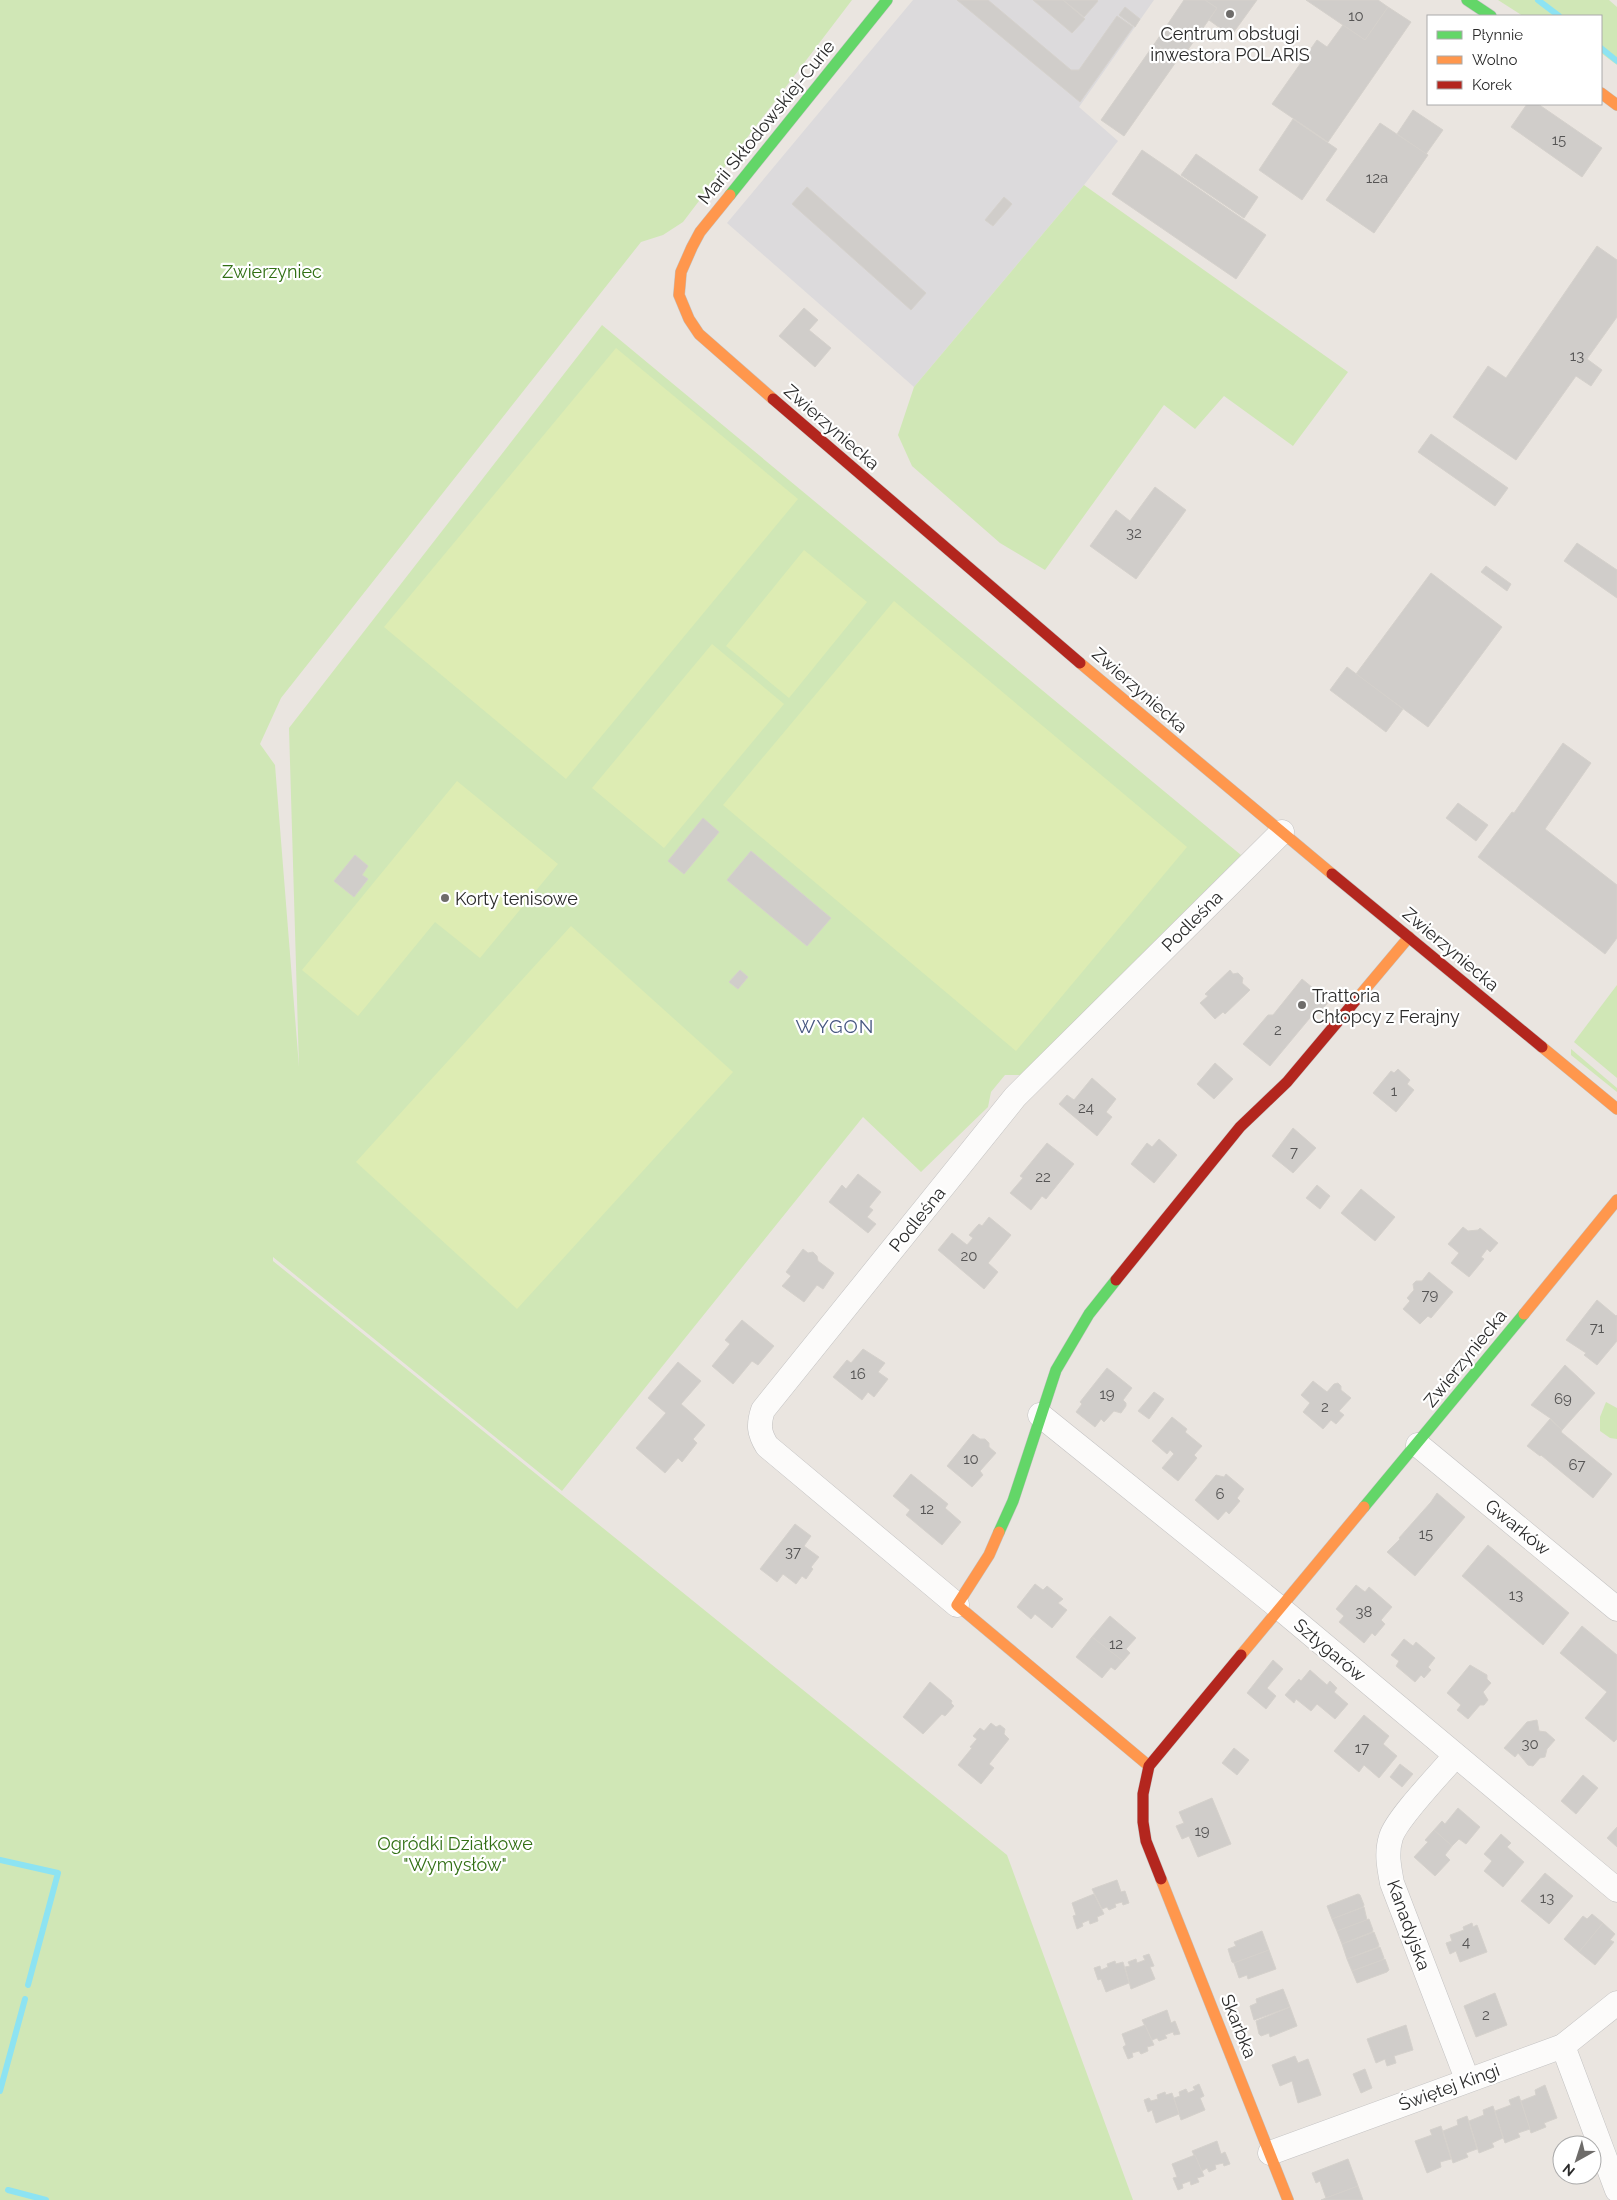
<svg xmlns="http://www.w3.org/2000/svg" width="1617" height="2200" font-family="Raleway,sans-serif">
	<style>
		.industrial { fill: #dcdadc }
		.green { fill: #d0e7b6 }
		.pitch { fill: #ddecb3 }
		.lines { fill: none; stroke-linecap: round; stroke-linejoin: round }
		.stream { stroke: #8de3f2; stroke-width: 6 }
		.building { fill: #d0cdca; stroke: #d5d1cc }
		.street-casing { stroke: #c3c2c2; stroke-width: 25 }
		.fast-casing { stroke: #c3c2c2; stroke-width: 12 }
		.slow-casing { stroke: #c3c2c2; stroke-width: 12 }
		.jam-casing { stroke: #c3c2c2; stroke-width: 12 }
		.street { stroke: #fcfbfa; stroke-width: 24 }
		.fast { stroke: #63d668; stroke-width: 11 }
		.slow { stroke: #ff974d; stroke-width: 11 }
		.jam { stroke: #b3261e; stroke-width: 11 }
		.poi-dot { fill: #6e6c6a; stroke: #fff; stroke-width: 2 }
		.labels { text-anchor: middle; dominant-baseline: central; stroke-width: 4.5; stroke-linejoin: round; paint-order: stroke }
		.number-label { font-size: 15px; fill: #555454 }
		.poi-label { font-size: 18px; fill: #2b2b2b; stroke: #fff; text-anchor: start }
		.street-label { font-size: 18px; fill: #2b2b2b; stroke: #fff }
		.park-label { font-size: 18px; fill: #316f14; stroke: #fff }
		.neighbourhood-label { font-size: 19px; letter-spacing: 1px; fill: #475780; stroke: #fff }
	</style>
	<rect width="100%" height="100%" fill="#eae5e0"/>
	<path class="industrial" d="M913,0H1154L1079,107L1118,141L1084,185L914,387L727,223Z"/>
	<g class="green">
		<path d="M0,0H852L683,222L663,235L641,242L281,698L260,744L275,765L299,1067L289,728L602,325L1241,855L1020,1075H1005L991,1092L988,1107L921,1172L863,1117L562,1491L273,1257V1261L1007,1855L1133,2200H0Z"/>
		<path d="M1498,0H1609L1617,7V65L1601,53V16H1523Z"/>
		<path d="M1084,185L1348,372L1293,446L1224,396L1195,429L1164,405L1045,570L1000,543L912,466L898,435L914,387Z"/>
		<path d="M1617,985V1078L1574,1042Z"/>
		<path d="M1571,1049L1617,1088V1092L1571,1055Z"/>
		<path d="M1606,1402L1617,1408V1439L1610,1438L1600,1431V1417Z"/>
	</g>
	<g class="pitch">
		<path d="M616,348L798,499L566,779L384,627Z"/>
		<path d="M804,550L867,602L789,698L726,646Z"/>
		<path d="M894,601L1187,847L1016,1051L723,805Z"/>
		<path d="M712,644L784,704L664,848L592,788Z"/>
		<path d="M457,781L558,864L480,958L435,922L358,1016L302,970Z"/>
		<path d="M571,926L733,1072L517,1309L356,1162Z"/>
	</g>
	<g class="lines">
		<g class="stream">
			<path d="M1538,0L1559,16"/>
			<path d="M1601,48L1617,61"/>
			<path d="M0,1860L58,1873L28,1985"/>
			<path d="M0,2091L25,1999"/>
			<path d="M8,2190L46,2200"/>
		</g>
	</g>
	<g class="building">
		<path d="M957,0H988L1071,70H1079L1117,16L1133,27L1080,102Z"/>
		<path d="M1033,0H1063L1085,19L1072,33Z"/>
		<path d="M1063,0H1097L1098,1L1084,17Z"/>
		<path d="M1184,0H1205L1217,8L1180,61L1155,43Z"/>
		<path d="M1205,0H1257L1231,36L1209,20L1217,8Z"/>
		<path d="M1306,0H1378L1388,7L1365,40Z"/>
		<path d="M1125,7L1140,19L1135,27L1119,15Z"/>
		<path d="M1388,7L1411,22L1328,142L1272,104L1317,40L1327,47L1343,25L1365,40Z"/>
		<path d="M1155,43L1178,59L1124,136L1101,120Z"/>
		<path d="M1527,104H1538L1602,148L1582,177L1511,127Z"/>
		<path d="M1413,110L1443,130L1426,154L1397,134Z"/>
		<path d="M1293,119L1337,149L1302,200L1259,170Z"/>
		<path d="M1380,123L1428,155L1374,233L1326,200Z"/>
		<path d="M1142,150L1266,235L1236,279L1112,194Z"/>
		<path d="M1196,154L1258,197L1244,218L1181,175Z"/>
		<path d="M807,187L926,293L911,310L792,204Z"/>
		<path d="M1004,197L1012,204L993,226L985,220Z"/>
		<path d="M1597,246L1617,260V317L1587,359L1602,370L1591,386L1576,376L1516,460L1453,417L1488,366L1506,378Z"/>
		<path d="M804,308L818,320L809,330L831,348L815,367L779,336Z"/>
		<path d="M1431,434L1508,488L1495,506L1418,452Z"/>
		<path d="M1155,487L1186,510L1136,579L1090,546L1116,510L1130,521Z"/>
		<path d="M1577,543L1617,570V598L1564,561Z"/>
		<path d="M1486,566L1511,584L1507,591L1481,572Z"/>
		<path d="M1431,573L1502,627L1428,727L1356,674Z"/>
		<path d="M1347,667L1403,709L1386,732L1330,690Z"/>
		<path d="M1563,743L1591,763L1545,829L1617,885V938L1605,954L1478,857L1512,812L1514,813Z"/>
		<path d="M1458,803L1488,825L1476,841L1446,818Z"/>
		<path d="M703,818L719,832L684,874L668,861Z"/>
		<path d="M751,851L831,918L807,946L727,880Z"/>
		<path d="M355,855L368,866L362,875L368,879L354,897L334,881Z"/>
		<path d="M740,970L748,977L738,989L729,982Z"/>
		<path d="M1230,970L1233,974L1238,973L1243,978L1242,983L1250,990L1225,1014L1223,1012L1215,1019L1200,1003L1208,996L1205,994Z"/>
		<path d="M1302,979L1313,988L1318,987L1322,990L1321,994L1329,1001L1322,1010L1319,1007L1270,1066L1243,1044L1268,1015H1273Z"/>
		<path d="M1215,1063L1233,1079L1214,1099L1197,1084Z"/>
		<path d="M1398,1069L1410,1080L1407,1084L1414,1090L1396,1112L1373,1093L1391,1071L1394,1073Z"/>
		<path d="M1092,1078L1116,1099L1106,1112L1112,1117L1097,1136L1059,1104L1067,1095L1074,1100Z"/>
		<path d="M1293,1128L1316,1148L1293,1173L1272,1156Z"/>
		<path d="M1159,1139L1177,1155L1154,1183L1131,1164L1147,1143L1152,1147Z"/>
		<path d="M1047,1143L1074,1164L1046,1199L1042,1196L1031,1210L1010,1193L1023,1178L1020,1176Z"/>
		<path d="M858,1174L881,1192L869,1207L873,1210L867,1217L876,1224L868,1233L829,1202L842,1185L846,1189Z"/>
		<path d="M1317,1185L1330,1196L1320,1209L1306,1198Z"/>
		<path d="M1361,1189L1395,1217L1375,1241L1341,1213Z"/>
		<path d="M989,1217L1011,1235L988,1263L998,1272L984,1289L938,1250L952,1233L967,1245L973,1238L969,1235L979,1224L982,1226Z"/>
		<path d="M1463,1227L1468,1231L1478,1230L1480,1228L1498,1243L1490,1252L1487,1249L1481,1257L1484,1259L1469,1277L1451,1263L1459,1253L1448,1244Z"/>
		<path d="M803,1249L808,1253L813,1252L817,1256L818,1261L834,1273L823,1289L817,1285L804,1302L782,1286L791,1276L786,1272Z"/>
		<path d="M1429,1272L1453,1292L1431,1318L1428,1316L1420,1324L1403,1309L1410,1301L1407,1298L1414,1290L1413,1284L1416,1281H1422Z"/>
		<path d="M1597,1300L1616,1316L1617,1315V1341L1597,1365L1584,1355L1586,1353L1566,1340Z"/>
		<path d="M742,1320L774,1346L758,1365L752,1361L733,1384L712,1366L730,1344L725,1340Z"/>
		<path d="M863,1349L885,1363L878,1372L888,1379L874,1397L868,1392L862,1400L833,1377L847,1360L851,1363Z"/>
		<path d="M678,1362L701,1381L681,1404L705,1425L693,1439L697,1443L682,1462L678,1458L665,1473L636,1448L666,1413L648,1398Z"/>
		<path d="M1565,1365L1595,1393L1562,1430L1550,1418L1531,1405Z"/>
		<path d="M1107,1368L1132,1388L1123,1400L1126,1403V1406L1121,1413L1114,1411L1104,1422L1101,1419L1095,1427L1076,1412L1082,1404L1080,1402Z"/>
		<path d="M1313,1381L1327,1392L1334,1384L1338,1383L1341,1386V1390L1351,1398L1339,1411L1344,1415L1336,1424L1331,1420L1323,1429L1303,1412L1310,1403L1301,1395Z"/>
		<path d="M1154,1392L1164,1399L1149,1419L1138,1411Z"/>
		<path d="M1172,1417L1187,1429L1185,1432L1202,1446L1194,1455L1197,1458L1178,1481L1162,1468L1174,1454L1170,1450L1167,1454L1152,1441Z"/>
		<path d="M1550,1419L1562,1430L1561,1432L1612,1474L1593,1498L1541,1455L1540,1456L1527,1446Z"/>
		<path d="M973,1434L980,1439H985L989,1443V1447L996,1453L980,1471L983,1475L972,1487L947,1466Z"/>
		<path d="M911,1474L948,1504L945,1508L961,1522L942,1545L906,1515L910,1510L893,1496Z"/>
		<path d="M1226,1474L1244,1489L1237,1498L1240,1501L1229,1514L1226,1511L1218,1520L1195,1500L1216,1475L1224,1477Z"/>
		<path d="M1437,1493L1465,1517L1415,1576L1387,1552L1400,1539L1399,1538L1431,1502Z"/>
		<path d="M795,1524L811,1536L804,1546L819,1557L811,1567L813,1569L806,1579L802,1576L796,1584L783,1574L777,1582L760,1569Z"/>
		<path d="M1488,1545L1569,1613L1543,1645L1462,1576Z"/>
		<path d="M1035,1584L1043,1590L1047,1586L1063,1599L1058,1603L1067,1610L1052,1628L1035,1614L1031,1619L1017,1607Z"/>
		<path d="M1356,1585L1365,1592L1369,1587L1392,1607L1381,1620L1385,1624L1375,1636L1372,1633L1364,1643L1339,1622L1344,1616L1336,1609Z"/>
		<path d="M1110,1616L1136,1638L1126,1649L1130,1653L1123,1661L1092,1637Z"/>
		<path d="M1582,1626L1617,1655V1739L1614,1742L1585,1718L1607,1692L1560,1653Z"/>
		<path d="M1092,1637L1123,1661L1115,1670L1111,1667L1102,1678L1076,1657Z"/>
		<path d="M1404,1639L1413,1646L1416,1642L1435,1658L1428,1667L1431,1670L1424,1678L1421,1675L1415,1682L1396,1666L1399,1661L1391,1655Z"/>
		<path d="M1273,1660L1283,1669L1267,1688L1276,1696L1266,1709L1247,1693Z"/>
		<path d="M1470,1665L1487,1675V1679L1491,1683L1483,1692L1488,1700L1484,1705H1480L1468,1719L1457,1710L1461,1705L1447,1693Z"/>
		<path d="M1310,1670L1327,1685L1330,1681L1337,1688L1334,1692L1348,1704L1335,1719L1317,1704L1311,1711L1296,1699L1294,1703L1285,1695L1299,1679L1301,1681Z"/>
		<path d="M930,1682L952,1701L951,1703L954,1706L945,1716L942,1714L923,1734L903,1717Z"/>
		<path d="M1364,1715L1389,1736L1383,1744L1397,1756L1379,1778L1364,1765L1359,1772L1334,1751Z"/>
		<path d="M1537,1720L1539,1731L1546,1732L1555,1740L1547,1749L1545,1757L1540,1758L1533,1766L1528,1765L1518,1753L1515,1757L1504,1748L1527,1722Z"/>
		<path d="M991,1723L996,1727L1000,1725L1005,1729L1004,1734L1009,1739L989,1764L994,1768L981,1784L958,1765L972,1748L970,1747L977,1739L973,1736L980,1728L984,1731Z"/>
		<path d="M1234,1748L1249,1760L1237,1775L1222,1763Z"/>
		<path d="M1400,1764L1413,1774L1402,1787L1390,1777Z"/>
		<path d="M1583,1775L1598,1788L1576,1814L1561,1801Z"/>
		<path d="M1212,1798L1231,1844L1198,1857L1189,1836L1182,1839L1176,1826L1184,1823L1179,1812Z"/>
		<path d="M1458,1808L1480,1827L1466,1844L1459,1839L1452,1846L1434,1830L1442,1821L1445,1824Z"/>
		<path d="M1617,1827V1847L1607,1838Z"/>
		<path d="M1434,1830L1452,1846L1445,1855L1450,1860L1435,1876L1414,1857L1428,1842L1425,1840Z"/>
		<path d="M1501,1834L1511,1843L1507,1847L1524,1862L1503,1887L1484,1871L1492,1861L1484,1854Z"/>
		<path d="M1545,1873L1573,1896L1549,1924L1521,1901Z"/>
		<path d="M1117,1880L1121,1892L1125,1891L1129,1903L1123,1905L1122,1902L1115,1904L1116,1907L1109,1910L1107,1907L1102,1909L1092,1889Z"/>
		<path d="M1094,1894L1104,1914L1097,1917L1098,1921L1090,1924L1089,1920L1082,1923L1083,1926L1077,1929L1073,1916L1076,1915L1072,1903Z"/>
		<path d="M1358,1894L1360,1895L1364,1905L1363,1907L1332,1919L1327,1906Z"/>
		<path d="M1364,1907L1367,1920L1337,1931L1332,1919Z"/>
		<path d="M1592,1914L1603,1923L1579,1952L1564,1939L1583,1916L1587,1919Z"/>
		<path d="M1369,1919L1373,1930L1372,1932L1342,1944L1337,1931Z"/>
		<path d="M1472,1923L1473,1927L1477,1925L1487,1952L1460,1962L1456,1951L1450,1954L1446,1943L1452,1941L1450,1935L1464,1930L1463,1927Z"/>
		<path d="M1603,1923L1615,1934L1610,1940L1614,1942L1595,1965L1579,1952Z"/>
		<path d="M1262,1931L1269,1950L1234,1963L1232,1962L1228,1949L1236,1946L1234,1942Z"/>
		<path d="M1374,1932L1379,1945L1378,1947L1347,1959L1342,1944Z"/>
		<path d="M1380,1947L1384,1958L1382,1960L1352,1971L1347,1959Z"/>
		<path d="M1269,1950L1276,1969L1248,1979L1247,1975L1239,1978L1234,1963Z"/>
		<path d="M1149,1954L1154,1966L1150,1967L1155,1979L1131,1989L1125,1967L1130,1966L1128,1962L1136,1959L1137,1963L1145,1960L1143,1956Z"/>
		<path d="M1385,1959L1389,1970L1387,1972L1357,1983L1352,1971Z"/>
		<path d="M1115,1961L1116,1964L1123,1962L1129,1983L1106,1992L1101,1979L1098,1980L1094,1968L1100,1966L1101,1970L1108,1967L1107,1964Z"/>
		<path d="M1283,1989L1290,2007L1254,2020L1250,2006L1257,2003L1256,1999Z"/>
		<path d="M1495,1993L1507,2025L1476,2037L1464,2006Z"/>
		<path d="M1290,2007L1297,2026L1270,2037L1269,2033L1261,2036L1259,2034L1256,2021Z"/>
		<path d="M1167,2010L1171,2023L1175,2021L1180,2034L1174,2035L1173,2032L1165,2035L1167,2038L1159,2041L1157,2038L1152,2040L1142,2020Z"/>
		<path d="M1145,2025L1154,2045L1147,2047L1148,2051L1141,2054L1139,2051L1132,2053L1133,2057L1128,2059L1123,2047L1126,2045L1122,2034Z"/>
		<path d="M1406,2025L1413,2050L1394,2056L1396,2063L1387,2066L1385,2059L1376,2063L1367,2039Z"/>
		<path d="M1295,2056L1298,2063L1308,2059L1321,2095L1298,2103L1292,2081L1280,2086L1272,2065Z"/>
		<path d="M1365,2069L1372,2088L1361,2093L1353,2074Z"/>
		<path d="M1199,2084L1204,2096L1200,2098L1205,2110L1181,2120L1174,2098L1180,2096L1179,2092L1186,2089L1188,2093L1195,2090L1193,2087Z"/>
		<path d="M1545,2085L1557,2118L1544,2123L1546,2127L1531,2133L1521,2101L1536,2095L1535,2090Z"/>
		<path d="M1165,2092L1166,2095L1172,2093L1179,2114L1156,2123L1152,2110L1148,2112L1144,2100L1149,2098L1151,2101L1158,2099L1157,2095Z"/>
		<path d="M1519,2096L1530,2129L1518,2133L1520,2137L1505,2143L1495,2111L1511,2105L1509,2100Z"/>
		<path d="M1493,2106L1503,2138L1492,2143L1494,2147L1479,2153L1469,2121L1484,2115L1483,2110Z"/>
		<path d="M1467,2116L1477,2149L1466,2153L1468,2157L1453,2163L1443,2131L1458,2125L1457,2120Z"/>
		<path d="M1441,2126L1451,2159L1440,2162L1441,2167L1427,2173L1415,2141L1432,2135L1430,2130Z"/>
		<path d="M1217,2141L1221,2154L1225,2152L1230,2164L1224,2166L1223,2163L1215,2165L1216,2169L1209,2172L1207,2168L1202,2171L1192,2151Z"/>
		<path d="M1195,2155L1204,2176L1197,2178L1199,2182L1191,2185L1190,2181L1182,2184L1183,2188L1178,2190L1173,2178L1177,2177L1172,2164Z"/>
		<path d="M1348,2159L1358,2186L1326,2198L1320,2181L1316,2183L1312,2173Z"/>
		<path d="M1358,2186L1363,2200H1321L1326,2198Z"/>
	</g>
	<g class="lines">
		<defs>
			<g id="street">
				<path d="M1040,1415L1281,1609L1617,1890"/>
				<path d="M1418,1445L1617,1609"/>
				<path d="M957,1605L767,1446C759,1433 758,1425 763,1410L1015,1097L1282,832"/>
				<path d="M1455,1756C1440,1774 1397,1818 1391,1837C1386,1853 1389,1867 1392,1883L1467,2079"/>
				<path d="M1563,2046L1617,2190"/>
				<path d="M1270,2153L1563,2046L1617,2003"/>
			</g>
			<g id="fast">
				<path d="M1467,0L1491,16"/>
				<path d="M730,195L887,0"/>
				<path d="M1364,1507L1524,1314"/>
				<path d="M999,1532L1013,1501L1056,1370L1089,1314L1116,1280"/>
			</g>
			<g id="slow">
				<path d="M1601,93L1617,105"/>
				<path d="M730,195L700,232L692,247L681,272L679,295L689,319L699,334L773,399"/>
				<path d="M1080,663L1332,874"/>
				<path d="M1356,1000L1409,937"/>
				<path d="M1542,1047L1617,1109"/>
				<path d="M1524,1314L1617,1200"/>
				<path d="M999,1532L989,1555L957,1605L1149,1766"/>
				<path d="M1241,1655L1364,1507"/>
				<path d="M1161,1879L1288,2200"/>
			</g>
			<g id="jam">
				<path d="M773,399L1080,663"/>
				<path d="M1332,874L1542,1047"/>
				<path d="M1116,1280L1240,1127L1287,1082L1356,1000"/>
				<path d="M1161,1879L1146,1841L1143,1822V1794L1149,1766L1241,1655"/>
			</g>
		</defs>
		<use href="#street" class="street-casing"/>
		<use href="#fast" class="fast-casing"/>
		<use href="#slow" class="slow-casing"/>
		<use href="#jam" class="jam-casing"/>
		<use href="#street" class="street"/>
		<use href="#fast" class="fast"/>
		<use href="#slow" class="slow"/>
		<use href="#jam" class="jam"/>
	</g>
	<g class="poi-dot">
		<circle cx="1230" cy="14" r="5"/>
		<circle cx="445" cy="898" r="5"/>
		<circle cx="1302" cy="1005" r="5"/>
	</g>
	<g class="labels">
		<g class="number-label">
			<text x="1356" y="16">10</text>
			<text x="1559" y="140">15</text>
			<text x="1377" y="178">12a</text>
			<text x="1577" y="356">13</text>
			<text x="1134" y="533">32</text>
			<text x="1278" y="1030">2</text>
			<text x="1394" y="1091">1</text>
			<text x="1086" y="1108">24</text>
			<text x="1294" y="1152">7</text>
			<text x="1043" y="1177">22</text>
			<text x="969" y="1256">20</text>
			<text x="1430" y="1295">79</text>
			<text x="1597" y="1328">71</text>
			<text x="858" y="1374">16</text>
			<text x="1107" y="1394">19</text>
			<text x="1563" y="1399">69</text>
			<text x="1325" y="1407">2</text>
			<text x="971" y="1459">10</text>
			<text x="1577" y="1465">67</text>
			<text x="1220" y="1494">6</text>
			<text x="927" y="1509">12</text>
			<text x="1426" y="1534">15</text>
			<text x="793" y="1552">37</text>
			<text x="1516" y="1595">13</text>
			<text x="1364" y="1612">38</text>
			<text x="1116" y="1644">12</text>
			<text x="1530" y="1744">30</text>
			<text x="1362" y="1748">17</text>
			<text x="1202" y="1831">19</text>
			<text x="1547" y="1898">13</text>
			<text x="1466" y="1942">4</text>
			<text x="1486" y="2015">2</text>
		</g>
		<g class="poi-label">
			<text x="1230" y="33" text-anchor="middle">Centrum obsługi<tspan x="1230" dy="21">inwestora POLARIS</tspan></text>
			<text x="455" y="898">Korty tenisowe</text>
			<text x="1312" y="995">Trattoria<tspan x="1312" dy="21">Chłopcy z Ferajny</tspan></text>
		</g>
		<g class="street-label">
			<text transform="translate(766 122) rotate(-51)">Marii Skłodowskiej-Curie</text>
			<text transform="translate(832 427) rotate(41)">Zwierzyniecka</text>
			<text transform="translate(1140 690) rotate(41)">Zwierzyniecka</text>
			<text transform="translate(1192 921) rotate(-45)">Podleśna</text>
			<text transform="translate(1451 949) rotate(40)">Zwierzyniecka</text>
			<text transform="translate(917 1219) rotate(-51)">Podleśna</text>
			<text transform="translate(1465 1358) rotate(-51)">Zwierzyniecka</text>
			<text transform="translate(1518 1527) rotate(39)">Gwarków</text>
			<text transform="translate(1330 1650) rotate(40)">Sztygarów</text>
			<text transform="translate(1409 1925) rotate(70)">Kanadyjska</text>
			<text transform="translate(1239 2026) rotate(68)">Skarbka</text>
			<text transform="translate(1449 2087) rotate(-20)">Świętej Kingi</text>
		</g>
		<g class="park-label">
			<text x="272" y="271">Zwierzyniec</text>
			<text x="455" y="1843">Ogródki Działkowe<tspan x="455" dy="21">"Wymysłów"</tspan></text>
		</g>
		<g class="neighbourhood-label">
			<text x="835" y="1026">WYGON</text>
		</g>
	</g>
	<rect x="1427" y="15" width="175" height="90" fill="#ffffff" stroke="#aaaaaa"/>
	<rect x="1437" y="31" width="25" height="8" fill="#63d668" stroke="#aaaaaa"/>
	<text x="1472" y="40" font-size="15" fill="#2b2b2b">Płynnie</text>
	<rect x="1437" y="56" width="25" height="8" fill="#ff974d" stroke="#aaaaaa"/>
	<text x="1472" y="65" font-size="15" fill="#2b2b2b">Wolno</text>
	<rect x="1437" y="81" width="25" height="8" fill="#b3261e" stroke="#aaaaaa"/>
	<text x="1472" y="90" font-size="15" fill="#2b2b2b">Korek</text>
	<g transform="translate(1577 2160) rotate(219)"><circle r="24" fill="#ffffff" stroke="#aaaaaa"/>
	<path d="M0-4L9 19L0 12L-9 19Z" fill="#6e6c6a"/>
	<text y="-8" font-size="14" font-weight="bold" text-anchor="middle" fill="#2b2b2b">N</text>
	</g>
</svg>
